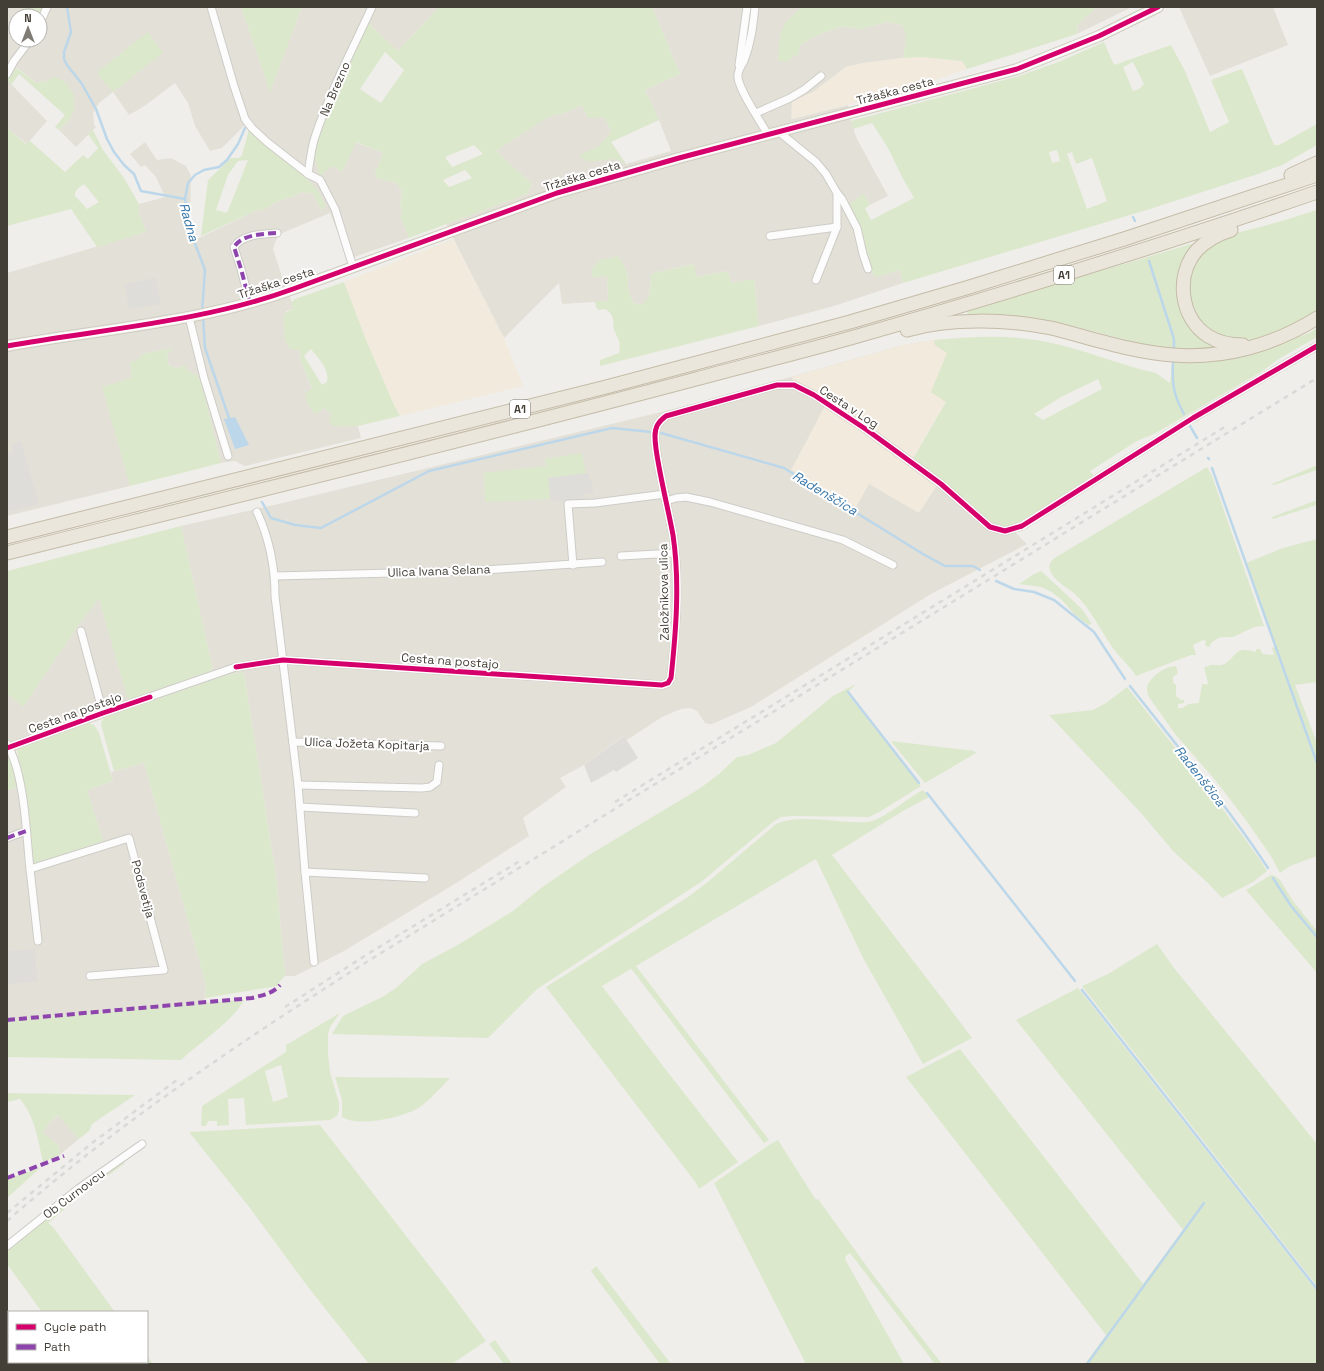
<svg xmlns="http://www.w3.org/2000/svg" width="1324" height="1371" font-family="'Space Grotesk',sans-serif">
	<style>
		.residential { fill: #e3e0d7; fill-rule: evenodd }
		.commercial { fill: #f1eadd }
		.green { fill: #dce8cc; fill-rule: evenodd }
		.parking { fill: #deddd9 }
		.water { fill: #bdd7ea }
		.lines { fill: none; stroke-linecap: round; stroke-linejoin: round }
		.stream { stroke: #bdd7ea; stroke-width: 2.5 }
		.minor-casing { stroke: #cdccc7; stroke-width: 9 }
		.secondary-casing { stroke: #cecbc1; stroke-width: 12 }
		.motorway-casing { stroke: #c5bba7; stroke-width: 15 }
		.minor { stroke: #fdfcfc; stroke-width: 7 }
		.secondary { stroke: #f5f4ef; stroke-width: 10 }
		.motorway { stroke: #eae6db; stroke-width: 13 }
		.rail { stroke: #d9d9d8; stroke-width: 2.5; stroke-dasharray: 5 5; stroke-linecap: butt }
		.quiet { stroke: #8e44ad; stroke-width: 4; stroke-dasharray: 8 4; stroke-linecap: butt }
		.cycleway-casing { stroke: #fff; stroke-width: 8 }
		.cycleway { stroke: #d6006c; stroke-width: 5 }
		.labels { text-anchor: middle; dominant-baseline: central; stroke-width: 4; stroke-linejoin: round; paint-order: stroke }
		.shield { fill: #fff; stroke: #7c7972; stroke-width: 1 }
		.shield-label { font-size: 11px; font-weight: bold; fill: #443f36 }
		.street-label { font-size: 12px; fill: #443f36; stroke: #fff }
		.water-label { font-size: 13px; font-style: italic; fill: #3876a8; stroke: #fff }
	</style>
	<rect width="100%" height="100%" fill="#efeeea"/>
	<g class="residential">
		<path d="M7,7H241L270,91L302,7H439L398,51L368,23L329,111L318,141L333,166L342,172L355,142L383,153L374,177L397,183L402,192L400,207L402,208V213L400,216L409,238L348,259L330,213L280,234L276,240L273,249L284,283L292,302V309L286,311L299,350L301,362L312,389L306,394L325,408L332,415L333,426H358L361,438L245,466L235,461L221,463L201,381L197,375L192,374L186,371L182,366L177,368L169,366L167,356L172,348L142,354V357L136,361L130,362L132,378L129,479L130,486L7,516V273L146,232L139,214V204L165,197L156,177L145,165L141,167L130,154L145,142L157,160L171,158L186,166L191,176L190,218L195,240L255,211L266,209L276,202L295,196L301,192L313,194L321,210L326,206L297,170L255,136L245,125L222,148L210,151L195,126L188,103L175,83L143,107L129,115L113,92L99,103L93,113L94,124L96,127L76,147L59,130L70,119L49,81L36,83L15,66L7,79ZM16,16H40V40H16Z"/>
		<path d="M652,7H802L787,21L799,46L815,36L837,28L847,27L862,29L887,22L902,25L906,30V42L903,58L863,63L846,67L813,92L792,102V119L848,105L851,121L856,137L888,196L870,205L864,194L869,265L874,276H880L900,270L903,283L834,306L759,326L754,279L731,283L728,271L696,277L693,264L654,273L651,275L649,298L643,305L633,303L628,289V277L625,267L600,260L592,269V277L607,276L608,301L562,304L559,283L504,338L446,224L527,194L532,184L496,151L547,117L564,113L582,105L588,118H605L611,131L609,137L611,142L626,164L671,151L659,120L645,90L680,74Z"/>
		<path d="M1097,7H1132L1077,34L1078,24Z"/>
		<path d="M1179,7H1273L1288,45L1210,76Z"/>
		<path d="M7,80L47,121L27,144L7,128Z"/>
		<path d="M934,340L935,345L948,353L939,375L913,460L997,526H1009L1027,544L931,594L751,707L712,724H709L705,723L697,711L690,708L681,709L662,717L627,740L623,736L584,765L560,778L566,787L523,818L529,836L458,882L344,951L295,976H285L276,876L244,673H236L217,678L213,670L181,526L274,505L703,402L903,345Z"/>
		<path d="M99,598L131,709L37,742L17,749V750L7,755V693L23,707L80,623Z"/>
		<path d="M144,763L206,985L204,1003L7,1021V791L17,787L22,816L25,865L45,862L103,841L87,790L113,781L111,772Z"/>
		<path d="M59,1115L79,1139L58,1156L60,1152L59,1146L42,1133L49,1123Z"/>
	</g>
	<g class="commercial">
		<path d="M921,57L962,61L967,69L909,89L791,119L792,102L813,92L846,67L863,63L903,58Z"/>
		<path d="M453,239L504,338L523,386L400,416L394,405L366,340L344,282Z"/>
		<path d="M934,340L935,345L948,353L931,392L946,401L914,456L913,459L940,481L919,513L869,484L856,507L791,470L827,402L805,386L793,382L792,377L903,345Z"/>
	</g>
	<g class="green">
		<path d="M20,7H42L38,16H33Z"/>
		<path d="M241,7H302L270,92Z"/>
		<path d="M439,7H652L680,74L645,90L659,120L611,142L626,164C606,150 593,171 579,155L598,147C601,140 608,139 611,131L605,118H588L582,105L564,113L548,117L496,151L532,184L527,194L409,238L400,216L402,213V208L400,207L402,192L397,183L374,177L383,153L356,142L342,172L333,166L320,176L314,155L318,141L329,111L368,23L398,51ZM385,52L404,70L381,103L360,89ZM474,145L483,154L452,167L445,157ZM465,170L472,178L449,187L443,180Z"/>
		<path d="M802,7H1097L1078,24L1077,34L967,69L962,61L921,57L903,58C905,47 909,34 902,25L887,22L862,29L847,27L837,28L815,36L799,46V55L793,56L787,62L778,60L780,34L787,21Z"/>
		<path d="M148,32L163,53L113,92L102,80L97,72Z"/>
		<path d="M1104,42L1114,65L1171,45L1185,71L1210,132L1229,122L1211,80L1242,69L1274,145H1279L1317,124V145L1282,165L1258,174L1150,209L903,283L900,270L880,276H874L869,265L848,205L864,194L870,205L865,208L871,220L914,198L902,177L888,148L872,123L853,129L851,121L1019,76L1061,61ZM1133,62L1144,84L1139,89L1133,91L1123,67ZM1057,150L1060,161L1052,163L1049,152ZM1072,152L1076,164L1092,158L1107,201L1087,209L1067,154Z"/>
		<path d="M14,66L36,83L49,81L53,76L65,82L73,93L74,100V111L70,119L59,130L55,127L65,115L19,74L11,85L7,80Z"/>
		<path d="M7,128L26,144L30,141L65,172L83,155L88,159L98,148L88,134L93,130L103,150L124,178L139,204V214L146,232L97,247L71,209L7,226ZM84,184L99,202L87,209L75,196C74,190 80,187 84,184Z"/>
		<path d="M249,129L310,182L318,191L326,206L321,210L313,194L301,192L295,196L276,202L266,209L255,211L201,236L208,180L231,158H239L242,155ZM248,160L227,213L216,210L228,175L238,161Z"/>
		<path d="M1317,210V310C1297,325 1259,344 1233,339C1229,339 1225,337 1221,336C1215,334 1207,330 1203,326C1180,302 1187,265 1211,245C1214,243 1217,239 1221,238C1230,233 1246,231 1256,228C1277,223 1297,216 1317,210Z"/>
		<path d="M1191,244H1192V247L1179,295L1218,346V350C1198,349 1177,350 1157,347C1121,340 1086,328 1050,321C1024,315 998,316 971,315L968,314L967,312L969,310Z"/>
		<path d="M618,256L625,267L628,278V289L633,303L642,305L649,297L651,275L654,273L694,264L696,277L728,271L731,283L754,279L759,326L600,366V360L619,353C621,343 619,341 615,332C611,322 617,316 605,309L599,310L596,307L595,301H608L607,276L592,277V269L600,260Z"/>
		<path d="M344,282L366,340L394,405L400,416L358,426H333L330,422L329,418L332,415L325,408L314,414L305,397L306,394L312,388L301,362L299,350L290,349C282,339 284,326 284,314L292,309V302L295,299ZM311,349C318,358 330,369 327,382L322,385L304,356Z"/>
		<path d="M1317,328V337L1277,360L1261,372L1154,434L1137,441L1090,471L1094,476L1030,517L1019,522L1009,526H997L988,523L913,460L914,457L946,402L931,392L947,353L935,345L934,340C971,337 1010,334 1047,342C1084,349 1119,365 1156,373L1170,383L1172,362H1188L1248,355L1309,333ZM1098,379L1102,389L1043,420L1034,414L1061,397Z"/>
		<path d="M172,348L167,356L169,366L177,368L185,365L186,370L190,371L192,374L197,375L201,381L221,463L130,486L102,387L132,378L130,362L136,361L138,358L142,357V354Z"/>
		<path d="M582,453L586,473L548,478L551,499L485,502L484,473L546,466L545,459Z"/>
		<path d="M1317,465V470L1274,485L1272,484Z"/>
		<path d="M1207,467L1212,476L1264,626C1253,625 1242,634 1232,637C1228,638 1223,636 1219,638C1216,639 1214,641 1211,643L1210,646L1208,647L1205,645L1206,641L1203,640L1193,645L1196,655H1191L1136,676C1130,666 1120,658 1113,648C1100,630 1091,609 1074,593C1066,587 1053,580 1050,570C1048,564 1051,561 1056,557Z"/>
		<path d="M1317,500V505L1273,519L1272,517Z"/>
		<path d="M181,526L213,670L128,700L99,599L80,623L23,707L7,693V571Z"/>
		<path d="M1317,539V682L1295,685L1317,743V856L1290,866L1280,873L1271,856L1245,819L1216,781L1175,734L1149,697C1148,695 1147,692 1147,690C1147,678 1165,666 1176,666L1178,673L1173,677V682L1176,685V696L1181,700H1184V703L1178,704V708H1182L1189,704L1199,703L1202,684H1204L1207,685L1208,683L1204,667C1206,667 1208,666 1210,665C1215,664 1221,667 1226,663C1239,653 1236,646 1256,652V649H1260L1263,654L1274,655L1272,648L1276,646L1246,563L1283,548Z"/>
		<path d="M1041,571L1082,609L1092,624L1088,625L1075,615L1062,600L1050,591L1041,587L1019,584L1034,574Z"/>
		<path d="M236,673H244L276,876L285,976L280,981L277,986L205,998L206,985L144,763L114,771L101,725L102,721L105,717L217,678Z"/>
		<path d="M856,684L847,693L921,786L881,811L869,817L793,816L781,817L773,822L701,882L537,989L488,1038L332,1034L343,1016L384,996L396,988L422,964L456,946L513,911L541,888L589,855L699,789L719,774L737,757L748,755L776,743L833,696Z"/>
		<path d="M1127,687C1172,744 1218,800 1260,860L1267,871L1253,882L1222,898L1208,883L1174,852L1141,813L1049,715L1093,710L1106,703Z"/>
		<path d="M88,723L94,725L99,733L113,781L87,790L103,841L34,865L32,864L17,750V749Z"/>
		<path d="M891,741L974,751L976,753L925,783Z"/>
		<path d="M7,755C14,763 15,777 17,787L7,791Z"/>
		<path d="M923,790L929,797L903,811L832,855L948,1006L972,1038L923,1064L863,958L816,859L636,966L769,1140L764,1143L633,971L631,969L602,986L663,1066L738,1162L699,1189L696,1183L546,987L688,897L709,881L776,824C801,813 840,824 867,822C884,820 907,798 923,790Z"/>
		<path d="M1271,875L1275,876L1280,880L1293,901L1317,931V973L1246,890Z"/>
		<path d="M1157,944L1174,968L1267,1082L1317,1144V1286L1082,986L1108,974Z"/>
		<path d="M1078,988L1317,1291V1364H1085L1106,1335L906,1077L960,1049L1143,1284L1183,1230L1016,1020Z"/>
		<path d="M239,1000H244C233,1021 199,1043 181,1060L7,1057V1021Z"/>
		<path d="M340,1013L330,1027L328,1034V1054L330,1072L339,1103V1110L337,1116L330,1120L246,1125L244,1098L228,1099L229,1125L217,1126V1121H208L206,1126H201L202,1106L286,1052V1045ZM281,1065L288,1097L273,1102L265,1071Z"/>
		<path d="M335,1077L450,1078C440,1088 431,1099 420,1107C405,1117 359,1128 342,1117V1100Z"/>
		<path d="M7,1093L135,1095L92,1124L89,1131L79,1139L58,1115L49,1123L43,1133L59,1146L60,1152L58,1156L43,1162C38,1140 35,1117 20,1099L7,1102Z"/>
		<path d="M320,1125L452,1295L486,1341L452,1364H369L308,1287L250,1208L189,1132Z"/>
		<path d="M778,1140L816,1200L818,1199L876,1279L942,1364H935L850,1253L846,1256L845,1259L904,1364H806L714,1183L769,1145Z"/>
		<path d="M125,1158L124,1164L85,1192L48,1223L53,1227L115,1312H42L7,1264V1249L41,1221Z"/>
		<path d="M40,1168L7,1198V1179Z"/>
		<path d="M596,1266L671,1364H660L591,1271Z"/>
		<path d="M495,1340L512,1364H513H504L489,1344Z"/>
		<path d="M147,1356L153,1364H80L79,1362H147Z"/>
	</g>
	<g class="parking">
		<path d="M156,278L161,304L129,309L124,284Z"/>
		<path d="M21,441L39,504L7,512V454L13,452L12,444Z"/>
		<path d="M589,473L594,493L584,494L585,500L551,501L548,478Z"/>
		<path d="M624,736L638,758L616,772L614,770L591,783L584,765Z"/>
		<path d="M35,949L38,982L7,984V951Z"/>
	</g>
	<path class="water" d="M235,417L249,445L235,449L224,419Z"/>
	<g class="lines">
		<g class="stream">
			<path d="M67,7L71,32L64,52V59L67,65L82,84L96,109L107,139L114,152L124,165L134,174L141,191L185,199L194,241L205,270L202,312"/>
			<path d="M185,199L188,183L195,175L204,170L219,167L227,160L238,144L245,128"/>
			<path d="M1133,217L1135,221"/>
			<path d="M1149,261L1174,339V349"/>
			<path d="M203,317L205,348L229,418"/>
			<path d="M1173,361C1172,384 1173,394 1184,414"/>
			<path d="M1190,426L1197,438"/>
			<path d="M1208,458L1209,459"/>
			<path d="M1212,468L1317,763"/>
			<path d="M262,502L271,518L295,525L321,528L429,471L612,428L661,433L784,468L923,554L945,566H973L980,570"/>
			<path d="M996,581L1014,589L1034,592L1054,600L1094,632L1125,679"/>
			<path d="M1130,686C1177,746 1226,804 1268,868"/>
			<path d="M848,692L919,783"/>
			<path d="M927,793L1075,981"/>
			<path d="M1273,878L1291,906L1317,937"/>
			<path d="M1082,990L1317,1289"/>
			<path d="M1087,1364L1204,1203"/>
		</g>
		<defs>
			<g id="minor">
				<path d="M211,7L234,86L245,119L252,128L267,142L308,174L320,180L335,209L353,267"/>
				<path d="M755,7C753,26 751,43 744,61C741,67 737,70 738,78C741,94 760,120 768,135"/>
				<path d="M40,23L47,7"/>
				<path d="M739,65L747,7"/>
				<path d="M7,74L14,61L30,40"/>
				<path d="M756,113L790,98L805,89L821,76"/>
				<path d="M779,132L816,162L826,174L837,193L842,199L857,228L863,254L868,269"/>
				<path d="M308,174C310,162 311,149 315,137C330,92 352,50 372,7"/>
				<path d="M770,236L837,227"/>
				<path d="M816,280L837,227V193"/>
				<path d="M250,303L241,269L234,247C242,234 264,234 277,233"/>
				<path d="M189,317L204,378L228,456"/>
				<path d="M666,501L676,498L686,497L710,502L843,540L893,565"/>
				<path d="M257,512C269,538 275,568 275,596L298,785L305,872L314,962"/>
				<path d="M621,556L675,553"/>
				<path d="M573,565L568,504L595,503L665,494"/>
				<path d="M275,576L471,571L602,562"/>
				<path d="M81,631L103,713"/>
				<path d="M293,742L441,746"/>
				<path d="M7,744C25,775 26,833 30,869L129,838L164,970L90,976"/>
				<path d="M7,748L103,713L236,667L283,660L662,685L668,683L671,678C676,631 680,582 673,535C669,514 664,493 660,472C658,461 655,448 655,436C655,427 658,422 666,416L777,385H794L814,395L867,430L941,484L990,527L1005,531L1022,526L1193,418L1317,346"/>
				<path d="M298,785L422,788L430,787L437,782L439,765"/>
				<path d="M300,807L415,813"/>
				<path d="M7,838L26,831"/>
				<path d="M30,869L38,941"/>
				<path d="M305,872L425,878"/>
				<path d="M7,1246L78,1189L142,1144"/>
			</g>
			<path id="secondary" d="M7,346C102,329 203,322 293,289L557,193L679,158L1017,69L1099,36L1158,7"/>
			<g id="motorway">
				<path d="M1291,175L1317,163"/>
				<path d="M1231,230C1218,234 1207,240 1197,250C1175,275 1180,318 1208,336C1219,343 1231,345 1243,345"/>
				<path d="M907,330C949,318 1008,319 1051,328C1092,338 1131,352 1173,355C1224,359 1274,345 1317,318"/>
				<path d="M7,537L606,387L850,322L966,288L1124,239L1317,175"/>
				<path d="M7,553C237,496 467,440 696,379C751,364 806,351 861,335C1014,291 1166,244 1317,192"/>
			</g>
		</defs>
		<use href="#minor" class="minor-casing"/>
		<use href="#secondary" class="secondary-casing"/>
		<use href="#motorway" class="motorway-casing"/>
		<use href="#minor" class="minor"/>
		<use href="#secondary" class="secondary"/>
		<use href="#motorway" class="motorway"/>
		<g class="rail">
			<path d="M615,802L1228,425"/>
			<path d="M285,1007L366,955L523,859"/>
			<path d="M7,1213L92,1143L177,1080"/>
			<path d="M7,1221C113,1128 230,1049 349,973C442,915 536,858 629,800C859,660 1088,518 1317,378"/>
		</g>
		<g class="quiet">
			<path d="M250,303L241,269L234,247C242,234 264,234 277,233"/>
			<path d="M7,838L26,831"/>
			<path d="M7,1020L252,998C263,995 272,994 280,985"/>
			<path d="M7,1178L64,1156"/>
		</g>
		<defs>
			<g id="cycleway">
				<path d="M7,346C102,329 203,322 293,289L557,193L679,158L1017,69L1099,36L1158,7"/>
				<path d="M236,667L283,660L662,685L668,683L671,678C676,631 680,582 673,535C669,514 664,493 660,472C658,461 655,448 655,436C655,427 658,422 666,416L777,385H794L814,395L867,430L941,484L990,527L1005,531L1022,526L1193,418L1317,346"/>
				<path d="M7,748L103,713L150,697"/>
			</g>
		</defs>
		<use href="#cycleway" class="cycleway-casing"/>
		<use href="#cycleway" class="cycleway"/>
	</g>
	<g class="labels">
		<g class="shield">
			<rect x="1054" y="266" width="20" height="18" rx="3"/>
			<rect x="510" y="400" width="20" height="18" rx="3"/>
		</g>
		<g class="shield-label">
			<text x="1064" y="275">A1</text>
			<text x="520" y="409">A1</text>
		</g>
		<g class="street-label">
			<text transform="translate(335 89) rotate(-67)">Na Brezno</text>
			<text transform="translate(895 91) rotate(-15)">Tržaška cesta</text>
			<text transform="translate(582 176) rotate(-17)">Tržaška cesta</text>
			<text transform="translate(276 283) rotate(-18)">Tržaška cesta</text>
			<text transform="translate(849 407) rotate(33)">Cesta v Log</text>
			<text transform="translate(439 571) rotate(-2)">Ulica Ivana Selana</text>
			<text transform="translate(664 592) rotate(-91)">Založnikova ulica</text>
			<text transform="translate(450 661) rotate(4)">Cesta na postajo</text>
			<text transform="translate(75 713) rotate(-20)">Cesta na postajo</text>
			<text transform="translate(367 744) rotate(2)">Ulica Jožeta Kopitarja</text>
			<text transform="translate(143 889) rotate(75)">Podsvetija</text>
			<text transform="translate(74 1194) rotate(-37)">Ob Curnovcu</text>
		</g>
		<g class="water-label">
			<text transform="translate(189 222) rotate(74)">Radna</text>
			<text transform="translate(825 493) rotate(31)">Radenščica</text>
			<text transform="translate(1200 776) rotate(52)">Radenščica</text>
		</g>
	</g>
	<rect width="1324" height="1371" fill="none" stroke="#443f36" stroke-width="16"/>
	<rect x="8" y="1311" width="140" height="52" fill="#ffffff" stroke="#b4b2af"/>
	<rect x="16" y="1324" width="20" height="6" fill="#d6006c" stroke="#b4b2af"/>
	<text x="44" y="1331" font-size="12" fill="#443f36">Cycle path</text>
	<rect x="16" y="1344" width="20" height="6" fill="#8e44ad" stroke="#b4b2af"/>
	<text x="44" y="1351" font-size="12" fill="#443f36">Path</text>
	<g transform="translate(28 28)"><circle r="19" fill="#ffffff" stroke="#b4b2af"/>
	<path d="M0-3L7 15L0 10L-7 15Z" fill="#807c75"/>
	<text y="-6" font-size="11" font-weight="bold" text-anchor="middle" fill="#443f36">N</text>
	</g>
</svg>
